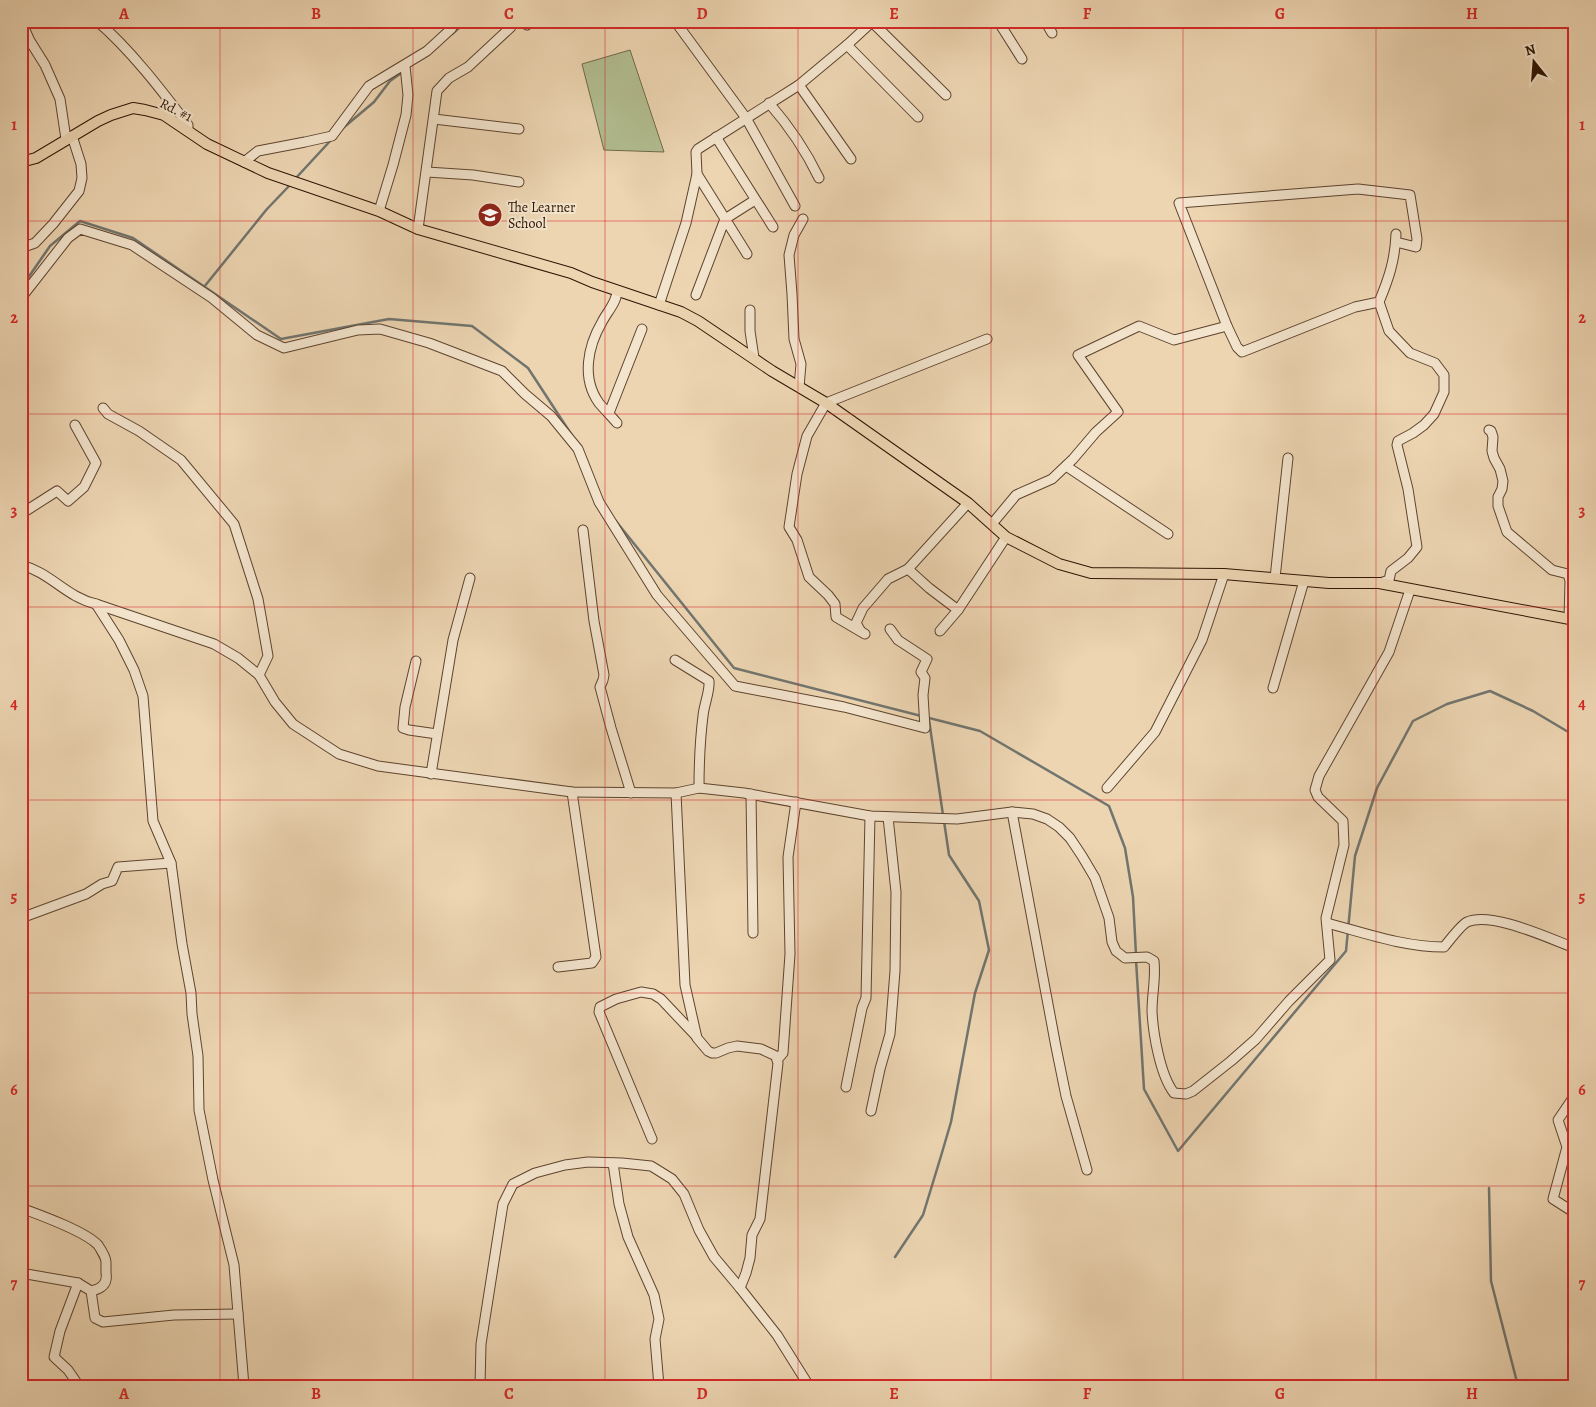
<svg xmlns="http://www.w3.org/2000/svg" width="1596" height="1407" font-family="Alegreya,serif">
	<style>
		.green { fill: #b2be91; stroke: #70694a }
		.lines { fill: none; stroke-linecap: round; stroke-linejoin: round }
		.stream { stroke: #71756f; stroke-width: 2.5 }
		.minor-casing { stroke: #5e442e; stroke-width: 11 }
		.major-casing { stroke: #2f1402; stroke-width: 12 }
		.minor { stroke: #f3e4cd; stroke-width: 9 }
		.major { stroke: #edd5b2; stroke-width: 10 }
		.grid { fill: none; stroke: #d62828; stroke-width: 1; stroke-opacity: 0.55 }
		.labels { text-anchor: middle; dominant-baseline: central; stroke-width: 4; stroke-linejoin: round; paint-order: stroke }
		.street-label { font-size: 14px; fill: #2f1402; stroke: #f3e4cd }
		.poi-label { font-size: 14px; fill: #2f1402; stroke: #f3e4cd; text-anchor: start }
		.neatline { fill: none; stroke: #d62828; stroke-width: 2 }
		.grid-label { font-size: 16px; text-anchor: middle; font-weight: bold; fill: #d62828 }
	</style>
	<rect width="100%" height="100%" fill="#edd5b2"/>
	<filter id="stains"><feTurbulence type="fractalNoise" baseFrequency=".004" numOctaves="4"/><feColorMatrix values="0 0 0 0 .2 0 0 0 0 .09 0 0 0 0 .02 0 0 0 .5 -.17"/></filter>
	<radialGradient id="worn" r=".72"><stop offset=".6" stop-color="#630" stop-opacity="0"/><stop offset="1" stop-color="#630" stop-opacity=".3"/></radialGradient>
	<path class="green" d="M630,50L664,152L604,150L582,64Z"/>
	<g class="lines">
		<g class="stream">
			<path d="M452,34L467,21"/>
			<path d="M343,128L374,102L390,81L404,71"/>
			<path d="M295,179L332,139"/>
			<path d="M204,287L267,209L290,185"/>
			<path d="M21,288L50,246L80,221L133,238L281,339L389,319L472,326L528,368L575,440"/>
			<path d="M615,520L734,668L980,731L1109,806L1125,848L1133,897L1136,955"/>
			<path d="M929,720L943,815"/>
			<path d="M1136,960L1144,1089L1178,1151L1346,951L1355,856L1377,788L1413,721L1447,704L1490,691L1533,711L1575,736"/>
			<path d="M1489,1188L1491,1281L1518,1386"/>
			<path d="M895,1257L923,1215L941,1156L951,1122L975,993L989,950L979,901L949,855L944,821"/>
		</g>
		<defs>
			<g id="minor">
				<path d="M21,21L30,41L45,65L60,99L66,139"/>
				<path d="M97,21C130,49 162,91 188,125V131"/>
				<path d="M525,21L527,25"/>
				<path d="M675,21L746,118L795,206"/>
				<path d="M998,21L1022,59"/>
				<path d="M1045,21L1052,33"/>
				<path d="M872,22L946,95"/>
				<path d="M847,45L918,117"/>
				<path d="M799,85L851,159"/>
				<path d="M769,103C789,126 806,151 819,178"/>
				<path d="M434,119L519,129"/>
				<path d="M716,137L773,227"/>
				<path d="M244,162L258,151L305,142L332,136L369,86L427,51L451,29L456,21"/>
				<path d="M427,172L473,175L519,182"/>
				<path d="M697,174L747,254"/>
				<path d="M379,211L393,165L406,115L408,95L405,66"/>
				<path d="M418,229L437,91L449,78L468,67L511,27L506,21"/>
				<path d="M21,248L35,243L53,224L79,191L82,178L81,164L72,136"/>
				<path d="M617,291C617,302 607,312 602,322C588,346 581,378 599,403C605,410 611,416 617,423"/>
				<path d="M696,295L725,219L755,200"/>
				<path d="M21,298L68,238L80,229L132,245L212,298L257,335L284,348L358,330L380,329L429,343L502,371L525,394L551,416L578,449L599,502L657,595L735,686L844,707L925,728L923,695L925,678L921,672L927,659L898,640L890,629"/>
				<path d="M1379,302L1389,331L1410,353L1435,363L1444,375V392L1434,414L1424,425L1413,433L1398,441L1397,445L1408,489L1417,547L1408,558L1391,571L1389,580L1380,583"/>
				<path d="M659,305L686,223L697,174L696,152L698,149L799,85L847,45L873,21"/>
				<path d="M750,310V331L754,358"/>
				<path d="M1227,326L1179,203L1358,189L1410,195L1417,239L1416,247L1396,242"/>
				<path d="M799,387L801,364L794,339L792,294L789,255L794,235L803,219"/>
				<path d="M103,408L108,414L139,431L181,460L234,524L258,599L268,656L259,675"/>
				<path d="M609,413L642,329"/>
				<path d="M1489,430L1491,431L1493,437L1492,451L1494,458L1500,469L1503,481L1502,489L1498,497V506L1507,532L1552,570L1568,574L1570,581L1569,619"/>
				<path d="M1066,466L1168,534"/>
				<path d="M21,514L57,491L68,501L84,487L96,463L75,425"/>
				<path d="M992,524L1016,495L1052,479L1073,459L1096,432L1118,412L1078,355L1139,326L1174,340L1227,326L1237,347L1242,352L1355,307L1379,302C1389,278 1395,260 1396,234"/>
				<path d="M583,530L594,621L604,675L603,680L600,687L611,728L631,793"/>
				<path d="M21,565C50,572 66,597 96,604L214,644L238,658L259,675L275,702L293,724L339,754L378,766L572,792L676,793L699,788L744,793L870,816L957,819L1012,812L1033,814L1047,819L1059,827L1070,838L1082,856L1095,878L1109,918L1112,942L1116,951L1125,958L1147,957L1154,961C1156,978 1152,994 1152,1011C1153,1033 1160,1075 1174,1093L1186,1094L1193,1091L1231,1061L1256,1039L1289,1001L1330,960L1326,918L1344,845L1343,821L1318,797L1315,790L1319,776L1389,652L1410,590"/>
				<path d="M908,569L929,588L958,610"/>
				<path d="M1275,578L1288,458"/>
				<path d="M96,604L119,640L134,670L143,696L153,821L171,863L182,944L191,993L192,1014L198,1056L199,1110L213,1180L234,1265L244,1386"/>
				<path d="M860,630L856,623L863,608L888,579L908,569L968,503"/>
				<path d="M940,631L958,610L1006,537"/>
				<path d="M865,634L836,617L835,604L828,595L809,577L797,540L789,527L797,474L807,436L826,403L987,339"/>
				<path d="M675,660L709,681C710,692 704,704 703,716C700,740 699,764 699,788"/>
				<path d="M416,661L405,707L403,728L409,730L437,734"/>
				<path d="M1273,688L1304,581"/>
				<path d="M431,774L453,640L470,578"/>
				<path d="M1107,788L1155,732L1202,640L1224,574"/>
				<path d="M676,793L685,985L697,1038L708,1051L712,1053H716L728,1048L737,1046L761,1049L776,1056L778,1063L760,1219L752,1235L750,1258L746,1273L740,1288"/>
				<path d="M751,794L753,933"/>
				<path d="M1012,812L1056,1047L1066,1096L1087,1170"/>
				<path d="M21,918L86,894L102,884L112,881L118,867L171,863"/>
				<path d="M1327,923C1365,933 1404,947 1444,947C1449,941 1461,925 1467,922C1492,911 1550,939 1575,948"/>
				<path d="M558,967L592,963L596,957L572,792"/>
				<path d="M777,1060L783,1053L790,954L788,857L796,802"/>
				<path d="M846,1087L862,1008L866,998L870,816"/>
				<path d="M1575,1095L1558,1120L1567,1147L1553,1199L1575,1213"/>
				<path d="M871,1111L880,1069L890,1034L895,971L896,892L888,817"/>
				<path d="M652,1139L599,1012L600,1007L616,999L641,992L653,994L661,999L696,1036"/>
				<path d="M613,1163L619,1204L628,1237L654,1295L659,1319L655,1339L659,1386"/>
				<path d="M21,1208C40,1215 85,1231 98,1245C100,1248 106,1258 106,1262C106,1266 106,1269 106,1273C108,1284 101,1289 91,1291"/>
				<path d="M21,1273L78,1283L91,1291L95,1318L103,1322L174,1315L238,1314"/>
				<path d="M78,1283L60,1331L54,1357L68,1370L79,1386"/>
				<path d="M480,1386L481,1344L503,1204L513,1184L535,1173L565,1165L588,1162L622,1163L651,1166L656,1169L672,1179L684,1194L699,1230L714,1257L740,1288L777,1335L809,1386"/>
				<path d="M1574,1386H1575"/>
			</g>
			<path id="major" d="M21,162L36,158L98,121L111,115L133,108L145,110L164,115L207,144L268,173L379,211L418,229L571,273L592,282L681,312L698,321L772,371L826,403L968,503L1006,537L1059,564L1091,573L1224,574L1329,583H1379L1575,620"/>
		</defs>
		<use href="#minor" class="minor-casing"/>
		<use href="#major" class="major-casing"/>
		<use href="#minor" class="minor"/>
		<use href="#major" class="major"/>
	</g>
	<path class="grid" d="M220,21V1386M413,21V1386M605,21V1386M798,21V1386M991,21V1386M1183,21V1386M1376,21V1386M21,221H1575M21,414H1575M21,607H1575M21,800H1575M21,993H1575M21,1186H1575"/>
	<defs>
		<symbol id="school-disc" viewBox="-11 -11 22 22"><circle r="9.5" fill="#8f2418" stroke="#f3e4cd"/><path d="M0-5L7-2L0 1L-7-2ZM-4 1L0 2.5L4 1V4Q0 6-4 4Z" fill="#fff"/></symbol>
	</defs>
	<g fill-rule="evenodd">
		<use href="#school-disc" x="476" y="201" width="28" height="28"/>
	</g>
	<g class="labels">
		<g class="street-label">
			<text transform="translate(176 110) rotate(27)">Rd. #1</text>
		</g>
		<g class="poi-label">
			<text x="508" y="207">The Learner<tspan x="508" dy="16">School</tspan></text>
		</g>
	</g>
	<rect width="1596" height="1407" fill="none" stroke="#edd5b2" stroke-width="55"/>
	<g transform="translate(1534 62) rotate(343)" stroke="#f3e4cd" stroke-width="4" paint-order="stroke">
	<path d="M0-4L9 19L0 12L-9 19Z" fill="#2f1402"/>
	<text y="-8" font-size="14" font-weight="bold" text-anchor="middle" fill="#2f1402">N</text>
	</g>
	<rect x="28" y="28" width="1540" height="1352" class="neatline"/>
	<g class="grid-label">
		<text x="124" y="19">A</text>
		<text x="316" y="19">B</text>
		<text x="509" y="19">C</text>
		<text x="702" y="19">D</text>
		<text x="894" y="19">E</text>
		<text x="1087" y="19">F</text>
		<text x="1280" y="19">G</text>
		<text x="1472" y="19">H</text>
		<text x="14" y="130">1</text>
		<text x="1582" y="130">1</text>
		<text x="14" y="323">2</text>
		<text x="1582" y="323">2</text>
		<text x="14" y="516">3</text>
		<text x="1582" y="516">3</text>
		<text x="14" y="709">4</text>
		<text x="1582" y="709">4</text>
		<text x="14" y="902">5</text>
		<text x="1582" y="902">5</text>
		<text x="14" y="1095">6</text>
		<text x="1582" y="1095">6</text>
		<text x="14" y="1289">7</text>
		<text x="1582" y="1289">7</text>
		<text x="124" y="1399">A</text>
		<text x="316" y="1399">B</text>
		<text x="509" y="1399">C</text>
		<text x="702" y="1399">D</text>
		<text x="894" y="1399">E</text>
		<text x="1087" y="1399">F</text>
		<text x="1280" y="1399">G</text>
		<text x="1472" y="1399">H</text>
	</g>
	<rect width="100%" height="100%" filter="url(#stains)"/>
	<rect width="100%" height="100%" fill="url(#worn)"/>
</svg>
